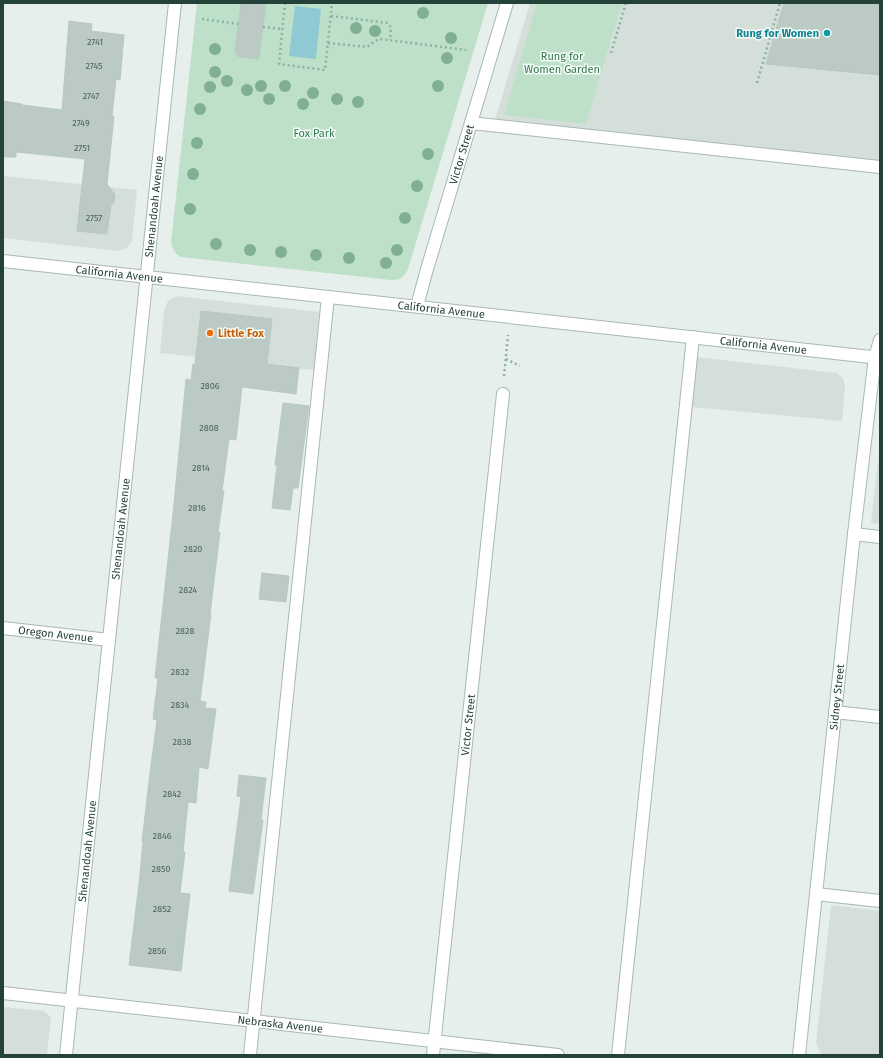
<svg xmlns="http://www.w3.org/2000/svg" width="883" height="1058" font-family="'Fira Sans',sans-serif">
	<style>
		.built { fill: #d4dfda }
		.green { fill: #bfe0c8 }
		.water { fill: #8ec9d4 }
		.building { fill: #bbcac4; stroke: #b8c9c2 }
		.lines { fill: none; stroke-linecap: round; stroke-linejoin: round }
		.lane-casing { stroke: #a8b8b2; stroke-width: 14 }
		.street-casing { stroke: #a8b8b2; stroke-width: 14 }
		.secondary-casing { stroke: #a4bbb3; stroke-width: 14 }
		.path { stroke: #86b3a5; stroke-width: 2.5; stroke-dasharray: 2 3; stroke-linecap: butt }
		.lane { stroke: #fff; stroke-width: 12 }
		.street { stroke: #fff; stroke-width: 12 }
		.secondary { stroke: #fff; stroke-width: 12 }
		.tree { fill: #80af93 }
		.culture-dot { fill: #0f9aa8; stroke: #f7fbf9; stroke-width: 1.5 }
		.food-dot { fill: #e8710a; stroke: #f7fbf9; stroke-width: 1.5 }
		.labels { text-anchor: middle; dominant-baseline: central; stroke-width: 3; stroke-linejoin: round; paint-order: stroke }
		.number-label { font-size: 9px; fill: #4a645c }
		.culture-label { font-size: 11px; font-weight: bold; fill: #0d838f; stroke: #f7fbf9; text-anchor: end }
		.park-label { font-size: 11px; fill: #2d7a4b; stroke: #f7fbf9 }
		.street-label { font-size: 11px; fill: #24423a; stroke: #f7fbf9 }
		.food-label { font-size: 11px; font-weight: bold; fill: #c56008; stroke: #f7fbf9; text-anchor: start }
	</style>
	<rect width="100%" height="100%" fill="#e6efeb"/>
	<g class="built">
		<path d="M530,3H880V164L495,120Z"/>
		<path d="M3,176L137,190L132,241L127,248L118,251L3,238Z"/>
		<path d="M177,296L319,312L314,370L160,353L164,310L168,301Z"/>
		<path d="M696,357L836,373L843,378L845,386L842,421L692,407Z"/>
		<path d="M880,442V524L871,523Z"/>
		<path d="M831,905L880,911V1055H823L820,1052L816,1043Z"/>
		<path d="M3,1007L44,1011L51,1017L47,1055H3Z"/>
	</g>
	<g class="green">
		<path d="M197,3H488L408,269C404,277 401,280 391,280L181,257C175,254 173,250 171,243Z"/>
		<path d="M537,3H622L586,124L504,115Z"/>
	</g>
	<path class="water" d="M295,6L321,9L316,59L289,56Z"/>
	<g class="building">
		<path d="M241,3H266L259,57H258V59L237,56L238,53H235Z"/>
		<path d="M784,3H880V75L766,64Z"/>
		<path d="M69,21L92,24L91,31L124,35L120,80L116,79L112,116H114L107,184L115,195L114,203L111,205L107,234L77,231L85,159L16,152V157H3V101L22,104V105L62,110Z"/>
		<path d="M201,311L272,319L267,364L299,368L296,394L242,387L236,440L229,439L222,491H224L218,532H220L210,614H211L200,701L206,702L205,708L216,709L208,769L199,767L196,803L188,802L183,852H185L180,893L190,894L181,971L129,965L139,884L143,842H142L150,773L157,720L153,719L158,678H155L173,514L186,379L191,380L193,364H195Z"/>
		<path d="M283,403L309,406L298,488H293L290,510L272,508L277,465H275Z"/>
		<path d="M262,573L289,576L286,602L259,599Z"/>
		<path d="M239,775L266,778L261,820H263L253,894L229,891L241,797L237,796Z"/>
	</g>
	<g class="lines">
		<defs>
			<g id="lane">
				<path d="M471,123L880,167"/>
				<path d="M854,534L880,537"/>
				<path d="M816,894L880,901"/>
				<path d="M250,1055L328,297"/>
				<path d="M618,1055L693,337"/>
			</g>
			<g id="street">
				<path id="s1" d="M3,261L880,358"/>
				<path id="s2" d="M417,306L427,269L507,3"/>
				<path id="s3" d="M3,628L109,640"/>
				<path d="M835,712L880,717"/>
				<path id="s4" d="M3,993L558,1055"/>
				<path id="s5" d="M66,1055L175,3"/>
				<path id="s6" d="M433,1055L503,394"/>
			</g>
			<g id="secondary">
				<path id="s7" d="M799,1055L854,534L875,357L880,340"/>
			</g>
		</defs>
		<use href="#lane" class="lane-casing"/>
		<use href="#street" class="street-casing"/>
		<use href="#secondary" class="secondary-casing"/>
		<g class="path">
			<path d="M285,3L279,64L325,70L332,3"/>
			<path d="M331,16L387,23L391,27L390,40"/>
			<path d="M202,19L239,24"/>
			<path d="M263,27L282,29"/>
			<path d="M328,43L367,47L375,41L380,39L466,50"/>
			<path d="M611,53L626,3"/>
			<path d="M757,83L780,3"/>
			<path d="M506,359L520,366"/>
			<path d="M504,376L508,335"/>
		</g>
		<use href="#lane" class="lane"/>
		<use href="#street" class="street"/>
		<use href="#secondary" class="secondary"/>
	</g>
	<g class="tree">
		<circle cx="423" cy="13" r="6"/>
		<circle cx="356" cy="28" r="6"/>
		<circle cx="375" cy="31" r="6"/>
		<circle cx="451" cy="38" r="6"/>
		<circle cx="215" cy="49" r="6"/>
		<circle cx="447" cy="58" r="6"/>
		<circle cx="215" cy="72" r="6"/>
		<circle cx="227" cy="81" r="6"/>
		<circle cx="261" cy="86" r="6"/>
		<circle cx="285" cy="86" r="6"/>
		<circle cx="438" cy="86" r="6"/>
		<circle cx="210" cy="87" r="6"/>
		<circle cx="247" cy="90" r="6"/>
		<circle cx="313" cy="93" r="6"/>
		<circle cx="269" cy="99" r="6"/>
		<circle cx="337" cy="99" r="6"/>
		<circle cx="358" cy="102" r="6"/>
		<circle cx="303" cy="104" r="6"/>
		<circle cx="200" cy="109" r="6"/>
		<circle cx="197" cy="143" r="6"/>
		<circle cx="428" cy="154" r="6"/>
		<circle cx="193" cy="174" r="6"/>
		<circle cx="417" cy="186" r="6"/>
		<circle cx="190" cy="209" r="6"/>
		<circle cx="405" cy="218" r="6"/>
		<circle cx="216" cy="244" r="6"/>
		<circle cx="250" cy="250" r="6"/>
		<circle cx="397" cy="250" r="6"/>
		<circle cx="281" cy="252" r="6"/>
		<circle cx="316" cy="255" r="6"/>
		<circle cx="349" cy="258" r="6"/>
		<circle cx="386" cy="263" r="6"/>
	</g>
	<circle class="culture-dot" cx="827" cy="33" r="4"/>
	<circle class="food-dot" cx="210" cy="333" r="4"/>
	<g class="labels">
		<g class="number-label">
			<text x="95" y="42">2741</text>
			<text x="94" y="66">2745</text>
			<text x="91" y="96">2747</text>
			<text x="81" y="123">2749</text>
			<text x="82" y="148">2751</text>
			<text x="94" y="218">2757</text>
			<text x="210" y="386">2806</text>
			<text x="209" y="428">2808</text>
			<text x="201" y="468">2814</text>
			<text x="197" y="508">2816</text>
			<text x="193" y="549">2820</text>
			<text x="188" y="590">2824</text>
			<text x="185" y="631">2828</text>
			<text x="180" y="672">2832</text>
			<text x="180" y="705">2834</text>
			<text x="182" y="742">2838</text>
			<text x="172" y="794">2842</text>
			<text x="162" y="836">2846</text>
			<text x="161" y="869">2850</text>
			<text x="162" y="909">2852</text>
			<text x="157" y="951">2856</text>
		</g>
		<g class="culture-label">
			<text x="819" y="33">Rung for Women</text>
		</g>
		<g class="park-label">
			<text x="562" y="56">Rung for<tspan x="562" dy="13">Women Garden</tspan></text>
			<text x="314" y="133">Fox Park</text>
		</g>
		<g class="street-label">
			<text stroke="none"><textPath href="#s2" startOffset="158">Victor Street</textPath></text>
			<text stroke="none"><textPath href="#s5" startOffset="853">Shenandoah Avenue</textPath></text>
			<text stroke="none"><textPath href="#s1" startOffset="117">California Avenue</textPath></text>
			<text stroke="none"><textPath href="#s1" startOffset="441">California Avenue</textPath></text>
			<text stroke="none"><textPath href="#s1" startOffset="765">California Avenue</textPath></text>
			<text stroke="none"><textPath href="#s5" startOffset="529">Shenandoah Avenue</textPath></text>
			<text stroke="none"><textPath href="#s3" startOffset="53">Oregon Avenue</textPath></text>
			<text stroke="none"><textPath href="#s7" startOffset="360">Sidney Street</textPath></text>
			<text stroke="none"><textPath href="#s6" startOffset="332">Victor Street</textPath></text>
			<text stroke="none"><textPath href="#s5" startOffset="205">Shenandoah Avenue</textPath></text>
			<text stroke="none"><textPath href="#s4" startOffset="279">Nebraska Avenue</textPath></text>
		</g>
		<g class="food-label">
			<text x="218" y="333">Little Fox</text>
		</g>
	</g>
	<rect width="883" height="1058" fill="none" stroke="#24423a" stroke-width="8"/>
</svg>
